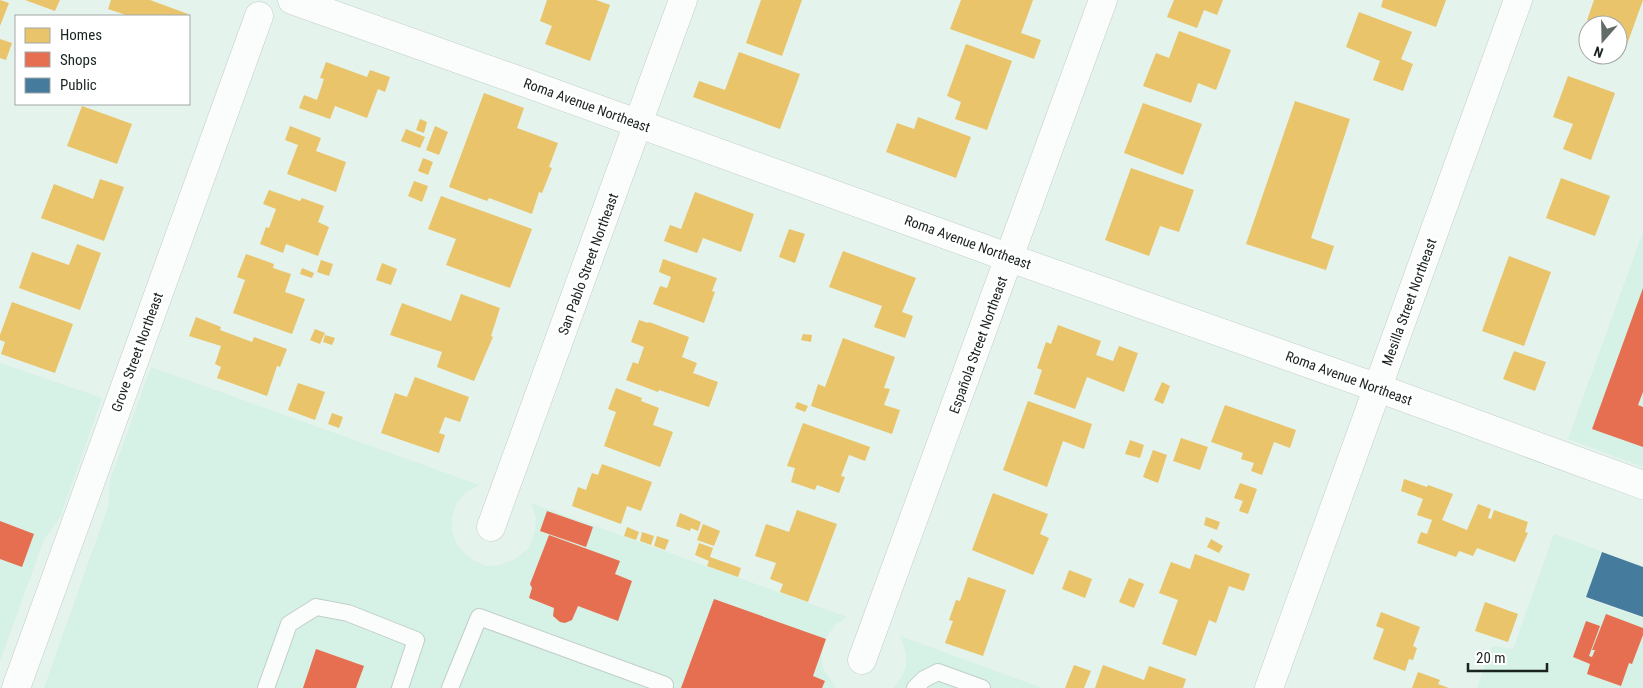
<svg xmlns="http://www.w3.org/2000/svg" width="1643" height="688" font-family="'Roboto Condensed',sans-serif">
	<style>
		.built { fill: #d6f1e5 }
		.homes { fill: #e9c46a }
		.shops { fill: #e76f51 }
		.public { fill: #457b9d }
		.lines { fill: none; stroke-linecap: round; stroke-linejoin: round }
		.service-casing { stroke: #c2cec8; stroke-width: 18 }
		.minor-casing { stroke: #c2cec8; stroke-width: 29 }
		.service { stroke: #fbfdfc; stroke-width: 16 }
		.minor { stroke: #fbfdfc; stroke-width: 28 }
		.labels { text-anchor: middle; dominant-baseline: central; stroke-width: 5; stroke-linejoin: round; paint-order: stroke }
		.street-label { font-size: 14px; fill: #1a2420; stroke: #fff }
	</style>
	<rect width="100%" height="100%" fill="#e4f3ec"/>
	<g class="built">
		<path d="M1643,232V467L1568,439Z"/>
		<path d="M0,363L102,398L60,517L43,542L0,661Z"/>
		<path d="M151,367L479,485L466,492L456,504L452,517V531L457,545L465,554L473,560L486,566L500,565L516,559L529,547L535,532L536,517L531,503L847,617L835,625L827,636L821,656L823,669L836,688H44L108,507L110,481Z"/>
		<path d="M1554,534L1601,551L1585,598L1643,618V688H1477L1492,646L1513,649Z"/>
		<path d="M900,636L1042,688H893L901,678L906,667V653Z"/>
	</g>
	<g class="homes">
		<path d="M0,0L9,3L0,26Z"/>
		<path d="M25,0H60L55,11Z"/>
		<path d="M111,0H150L188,14V16H129L108,9Z"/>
		<path d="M547,0H596L610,5L590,61L545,44L552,26L540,21Z"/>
		<path d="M761,0H802L782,56L746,43Z"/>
		<path d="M961,0H1033L1021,33L1041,40L1034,59L950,29Z"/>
		<path d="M1174,0H1223L1217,15L1204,10L1197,28L1167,17Z"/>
		<path d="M1383,0H1446L1436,27L1381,7Z"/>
		<path d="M1594,0H1643L1625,50L1618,48V25H1593L1594,23L1587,20Z"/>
		<path d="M1359,12L1412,32L1401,59L1413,64L1403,91L1373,80L1380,61L1346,47Z"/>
		<path d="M1179,31L1231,50L1216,90L1198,83L1191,103L1143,86L1156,53L1169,58Z"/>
		<path d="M0,39L12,43L6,60L0,58Z"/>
		<path d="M966,44L1012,61L987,130L955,119L961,102L947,96Z"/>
		<path d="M739,52L800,74L780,129L693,97L699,81L725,90Z"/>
		<path d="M326,62L367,77L370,70L390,77L385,92L378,89L367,118L335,106L330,119L299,108L304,95L317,100L324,79L320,78Z"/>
		<path d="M1568,76L1615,93L1591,160L1563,149L1573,124L1553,117Z"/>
		<path d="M484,93L524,108L517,128L558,143L549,167L552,168L542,193L539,192L532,214L489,198L487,201L449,187Z"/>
		<path d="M1295,101L1350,119L1311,238L1334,246L1326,270L1246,244Z"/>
		<path d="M1143,103L1202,124L1183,175L1124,153Z"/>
		<path d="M82,106L132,124L117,164L67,146Z"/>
		<path d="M918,117L971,137L956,178L886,152L897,123L914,129Z"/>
		<path d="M420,119L427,122L424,133L416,130Z"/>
		<path d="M290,126L321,138L316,151L346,162L336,192L287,174L298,145L285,140Z"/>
		<path d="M435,126L448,132L439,155L426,150Z"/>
		<path d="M406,129L425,137L420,148L401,141Z"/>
		<path d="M423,158L433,162L428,175L418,171Z"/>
		<path d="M1131,168L1194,190L1179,232L1160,226L1149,256L1105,240Z"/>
		<path d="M1561,178L1610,196L1595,236L1546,218Z"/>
		<path d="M100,179L124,187L104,241L41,218L54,184L93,199Z"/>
		<path d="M414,181L428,186L422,202L408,196Z"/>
		<path d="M269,190L300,201L302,198L324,206L318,222L329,227L318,256L286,244L283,253L260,244L266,227L269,228L276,209L263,204Z"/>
		<path d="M695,192L754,214L741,252L703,238L697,253L664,241L670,225L681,229Z"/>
		<path d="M441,196L532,229L510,288L446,265L456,239L428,229Z"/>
		<path d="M789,229L805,234L795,263L779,257Z"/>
		<path d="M77,244L101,253L80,310L19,288L32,252L69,265Z"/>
		<path d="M843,251L916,278L902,312L913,316L905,338L874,327L882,306L829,287Z"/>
		<path d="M246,254L274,264L273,268L291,274L285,292L305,299L292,334L233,313L245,280L237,277Z"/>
		<path d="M1509,256L1551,272L1524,346L1482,331Z"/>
		<path d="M663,259L717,278L712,291L715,292L704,323L653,304L660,286L667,288L671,277L659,272Z"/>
		<path d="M321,260L333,264L329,276L317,272Z"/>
		<path d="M382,263L397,269L391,285L376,280Z"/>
		<path d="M302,268L314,273L312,278L300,274Z"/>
		<path d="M461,294L500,308L491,336L493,337L474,381L437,367L442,352L390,335L402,303L451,321Z"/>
		<path d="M12,302L73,324L55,373L1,354L5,342L0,340V335Z"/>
		<path d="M196,317L221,327L220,330L252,342L254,337L287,349L280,367L277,366L267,396L217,378L221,367L215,364L221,346L189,336Z"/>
		<path d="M639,320L648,323L649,322L689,337L682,357L697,363L693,373L718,382L709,407L659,390L658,392L626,380L633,362L638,364L644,347L631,342Z"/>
		<path d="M1058,325L1101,341L1096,355L1113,361L1119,346L1138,353L1124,392L1087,377L1075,409L1034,394L1042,370L1037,368L1046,342L1051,344Z"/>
		<path d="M315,329L325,333L320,344L310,340Z"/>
		<path d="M803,334L812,335L811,342L801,340Z"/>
		<path d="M325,335L335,338L332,345L323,342Z"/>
		<path d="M843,338L895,357L884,388L890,389L884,405L900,410L892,434L811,406L818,384L825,387Z"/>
		<path d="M1514,351L1546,362L1535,391L1503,379Z"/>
		<path d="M415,377L469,397L460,422L445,417L439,433L445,435L439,453L381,433L395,393L407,397Z"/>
		<path d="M1162,382L1170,386L1163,404L1154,400Z"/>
		<path d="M298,383L325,392L315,420L288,410Z"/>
		<path d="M616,388L642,398L641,401L659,408L653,425L673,432L660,467L604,446L616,412L608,409Z"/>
		<path d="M1028,401L1092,424L1084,449L1063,441L1047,487L1003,470Z"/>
		<path d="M797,402L808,406L805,412L795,408Z"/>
		<path d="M1225,405L1296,430L1290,448L1274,442L1262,475L1251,471L1254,463L1241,459L1243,453L1211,442Z"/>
		<path d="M332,413L343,417L339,428L328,424Z"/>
		<path d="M803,423L870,447L865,461L849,455L841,476L845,477L839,493L817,485L815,490L791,482L795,468L787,466Z"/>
		<path d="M1181,438L1208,447L1200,470L1173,461Z"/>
		<path d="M1130,440L1144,445L1140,458L1125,454Z"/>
		<path d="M1153,450L1167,455L1158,483L1143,477Z"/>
		<path d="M602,464L652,482L641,511L627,506L621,524L572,506L578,487L586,490L592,473L598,475Z"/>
		<path d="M1404,479L1427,487L1428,485L1453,494L1442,520L1467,530L1478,504L1491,509L1488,518L1491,519L1494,510L1528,522L1525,532L1528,533L1515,562L1477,548L1473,556L1459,551L1456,557L1417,543L1421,532L1427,534L1432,520L1417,515L1423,499L1401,491Z"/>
		<path d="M1240,483L1257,489L1248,514L1239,511L1243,501L1234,498Z"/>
		<path d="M993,493L1048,514L1040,534L1049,538L1033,575L972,550Z"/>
		<path d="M797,510L837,524L808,602L780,592L783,584L770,579L776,563L755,556L766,524L789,532Z"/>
		<path d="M680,513L701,522L698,531L691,528L690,531L676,526Z"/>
		<path d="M1206,517L1220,522L1217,530L1204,525Z"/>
		<path d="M703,524L720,531L714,546L697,540Z"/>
		<path d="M627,527L639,532L636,540L624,536Z"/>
		<path d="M642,532L654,536L651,545L640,541Z"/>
		<path d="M657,536L669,540L665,550L654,546Z"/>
		<path d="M1211,539L1223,546L1219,553L1207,547Z"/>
		<path d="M699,543L713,548L710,557L741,568L738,577L707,566L709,561L695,555Z"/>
		<path d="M1195,554L1250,574L1244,591L1229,586L1216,623L1209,620L1196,656L1162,644L1178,600L1159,593L1171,562L1190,569Z"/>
		<path d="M1069,570L1092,579L1085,598L1062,589Z"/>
		<path d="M968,577L1006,590L983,656L945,643L953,621L949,620L956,600L960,601Z"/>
		<path d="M1129,578L1144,584L1134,608L1119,602Z"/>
		<path d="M1485,602L1518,614L1508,642L1475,631Z"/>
		<path d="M1381,612L1420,627L1413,646L1417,648L1413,660L1409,659L1405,671L1373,659L1384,629L1376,626Z"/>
		<path d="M1074,665L1091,671L1084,688H1065Z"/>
		<path d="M1103,665L1144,680L1149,666L1186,679L1183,688H1095Z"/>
		<path d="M1418,672L1440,680L1438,684L1449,688H1412Z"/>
	</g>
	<g class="shops">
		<path d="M1643,288V392L1638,405L1643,407V447L1592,429Z"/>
		<path d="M547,511L593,527L586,547L540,531Z"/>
		<path d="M0,521L34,534L22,567L0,559Z"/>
		<path d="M549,535L620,561L615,574L632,581L618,621L578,606L572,620L565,623L560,622L553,616L554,608L529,598L532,588L530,584Z"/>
		<path d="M714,599L826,639L813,676L825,681L822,688H681Z"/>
		<path d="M1606,614L1643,628V635L1632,664L1629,663L1621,686L1587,674L1590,664L1573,657L1586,621L1600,626L1589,656L1592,657L1595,650H1592Z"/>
		<path d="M316,649L364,666L356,688H303Z"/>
	</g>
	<path class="public" d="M1602,552L1643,567V617L1586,597Z"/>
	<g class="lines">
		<defs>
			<g id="service">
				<path d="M266,688L289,624L316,607L348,613L416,640L400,688"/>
				<path d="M450,688L479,617L665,685"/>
				<path d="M915,688L924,679L938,672L982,688"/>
			</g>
			<g id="minor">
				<path d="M292,0L512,78L1010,258L1378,388L1643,485"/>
				<path d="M491,527L683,0"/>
				<path d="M862,660L1103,0"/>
				<path d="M16,688L259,16"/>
				<path d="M1269,688L1518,0"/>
			</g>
		</defs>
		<use href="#service" class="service-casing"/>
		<use href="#minor" class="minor-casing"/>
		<use href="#service" class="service"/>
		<use href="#minor" class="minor"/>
	</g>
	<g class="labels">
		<g class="street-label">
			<text transform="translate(587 105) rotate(20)">Roma Avenue Northeast</text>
			<text transform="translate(968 242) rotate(20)">Roma Avenue Northeast</text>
			<text transform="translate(588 264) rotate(-70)">San Pablo Street Northeast</text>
			<text transform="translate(1409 302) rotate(-70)">Mesilla Street Northeast</text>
			<text transform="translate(978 345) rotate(-70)">Española Street Northeast</text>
			<text transform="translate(137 352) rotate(-70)">Grove Street Northeast</text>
			<text transform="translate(1349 378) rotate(20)">Roma Avenue Northeast</text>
		</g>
	</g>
	<rect x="15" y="15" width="175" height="90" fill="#ffffff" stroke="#a3a7a6"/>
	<rect x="25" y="28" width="25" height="15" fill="#e9c46a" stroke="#a3a7a6"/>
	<text x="60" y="40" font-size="15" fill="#1a2420">Homes</text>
	<rect x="25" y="52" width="25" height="15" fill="#e76f51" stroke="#a3a7a6"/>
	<text x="60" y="65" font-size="15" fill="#1a2420">Shops</text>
	<rect x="25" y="78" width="25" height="15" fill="#457b9d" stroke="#a3a7a6"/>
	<text x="60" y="90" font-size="15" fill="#1a2420">Public</text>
	<g transform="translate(1603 40) rotate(200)"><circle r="24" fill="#ffffff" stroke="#a3a7a6"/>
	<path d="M0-4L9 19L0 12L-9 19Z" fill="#616c67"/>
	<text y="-8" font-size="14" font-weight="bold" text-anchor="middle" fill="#1a2420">N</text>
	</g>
	<path d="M1468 663v8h79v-8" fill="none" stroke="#1a2420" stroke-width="2.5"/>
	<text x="1476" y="663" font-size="15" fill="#1a2420" stroke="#ffffff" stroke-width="4" paint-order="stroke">20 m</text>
</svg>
